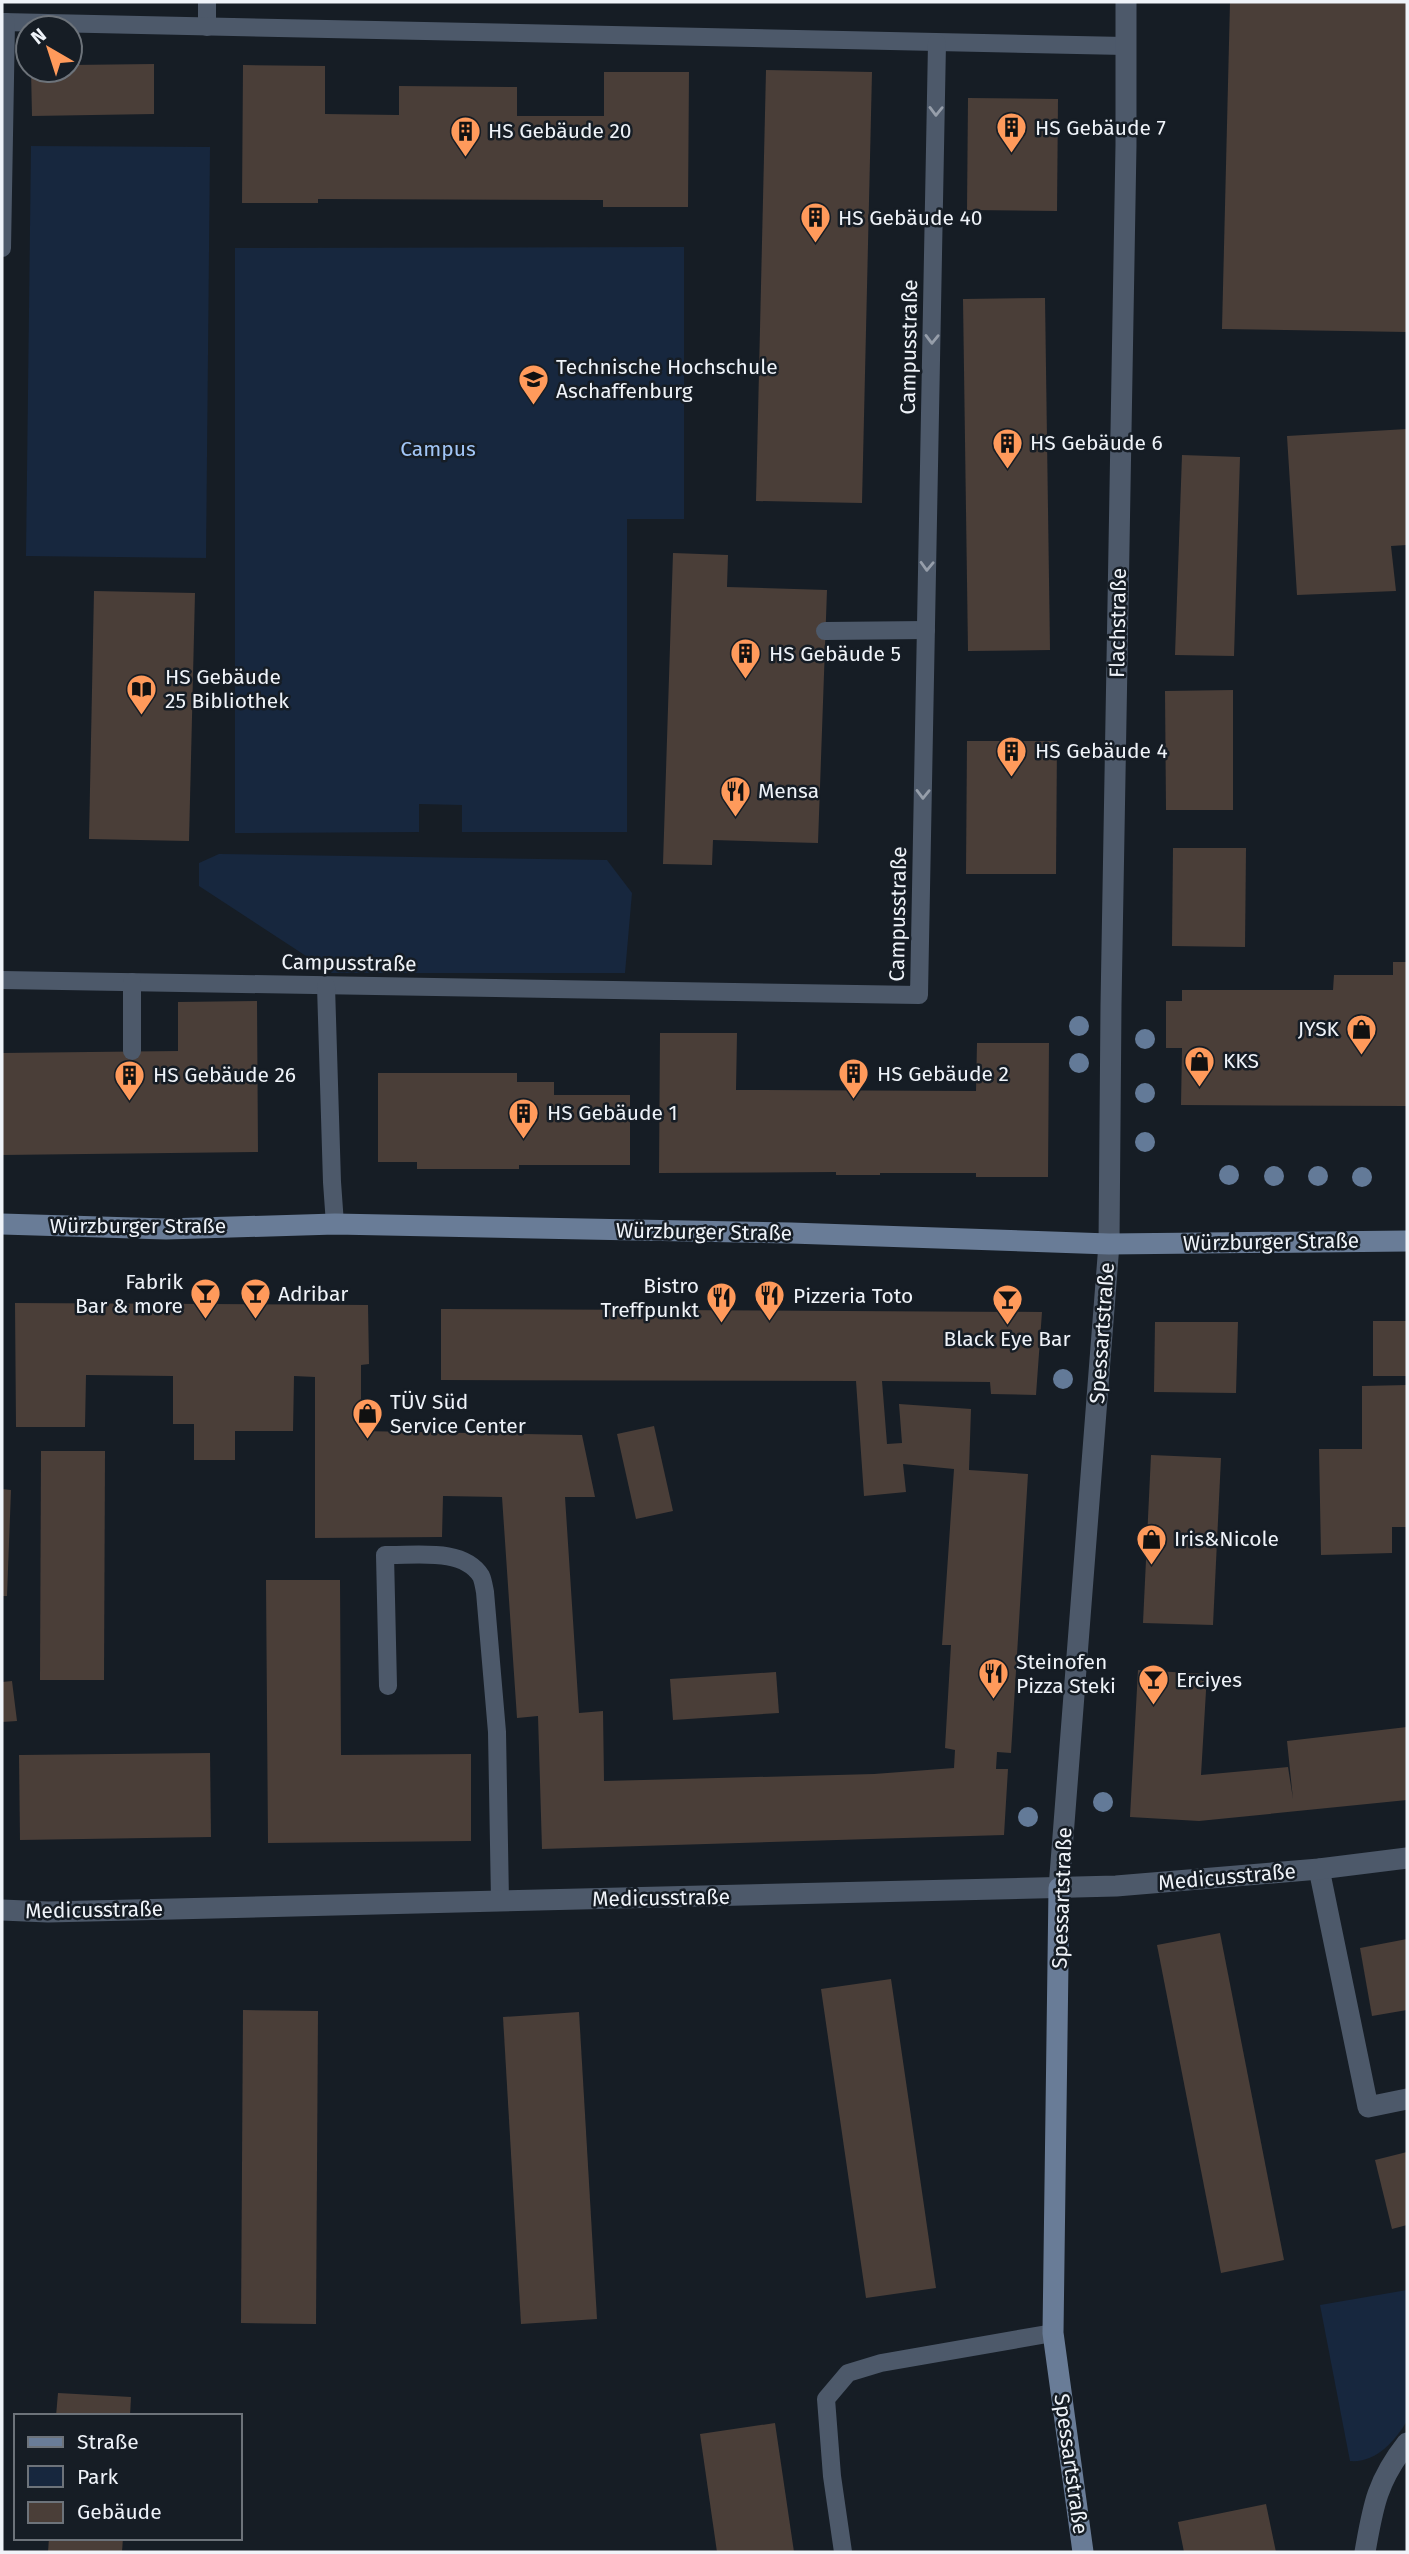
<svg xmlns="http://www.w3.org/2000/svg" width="1409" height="2554" font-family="'Fira Sans',sans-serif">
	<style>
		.green { fill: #17273e }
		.building { fill: #4a3e38 }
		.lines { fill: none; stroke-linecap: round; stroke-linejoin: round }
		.lane { stroke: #4d596a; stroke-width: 18 }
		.street { stroke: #4d596a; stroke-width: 21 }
		.secondary { stroke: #697c97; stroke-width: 21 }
		.tree { fill: #637a98 }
		.oneway { stroke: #969eaa }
		.labels { text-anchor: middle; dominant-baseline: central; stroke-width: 5; stroke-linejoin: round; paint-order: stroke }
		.poi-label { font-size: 21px; fill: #eff3f9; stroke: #161d25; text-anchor: start }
		.street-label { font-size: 21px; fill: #eff3f9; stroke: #161d25 }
		.park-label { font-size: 21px; fill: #a2c6f7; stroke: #161d25 }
	</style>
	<rect width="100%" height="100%" fill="#161d25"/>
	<g class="green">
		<path d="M31,146L210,147L206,558L26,556Z"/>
		<path d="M684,247V519H627V832H462V805L419,804V832L235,833V248Z"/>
		<path d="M219,854L607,860L632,893L625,973H332L199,886V863Z"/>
		<path d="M1407,2290V2421C1395,2441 1376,2463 1350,2461L1320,2305Z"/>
	</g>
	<g class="building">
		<path d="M1230,2H1407V332L1222,329Z"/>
		<path d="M154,64V114L32,116L31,70H70V65Z"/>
		<path d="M243,65L325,66V114L399,115V86L517,87V116H604V72H689L688,207H603V200L318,199V203H242Z"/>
		<path d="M766,70L872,72L862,503L756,501Z"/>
		<path d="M968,98L1058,99L1057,211L967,210Z"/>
		<path d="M1045,298L1050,650L968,651L963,299Z"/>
		<path d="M1407,429V545L1391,546L1396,591L1297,595L1287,436Z"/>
		<path d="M1182,455L1240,457L1234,656L1175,655Z"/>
		<path d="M673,553L728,555L727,587L827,590L818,843L713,840L712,865L663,864Z"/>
		<path d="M94,591L195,593L189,841L89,839Z"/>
		<path d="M1233,690V810H1166L1165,691Z"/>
		<path d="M967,741H1057L1056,874H966Z"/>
		<path d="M1173,848H1246L1245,947L1172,946Z"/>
		<path d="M1393,962H1407V1106L1181,1105L1182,1048H1166V1001H1182V990H1333L1334,975H1393Z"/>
		<path d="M257,1001L258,1152L2,1155V1053L178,1051V1002Z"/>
		<path d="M660,1033H737L736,1090L976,1091L977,1043H1049L1048,1177H976V1173H880V1175H836V1172L659,1173Z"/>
		<path d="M378,1073H517V1082H554V1095H630V1165H519V1169H417V1162H378Z"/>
		<path d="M15,1303L368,1305L369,1364L361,1365V1431L582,1435L595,1497H565L579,1713L603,1711L604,1781L874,1774L954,1768L955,1750L945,1748L951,1645H942L954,1469L903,1464L906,1492L864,1496L856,1381L441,1380V1309L1042,1312L1036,1395L991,1394L990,1382L882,1381L887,1444L902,1443L899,1404L971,1409L969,1470L1028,1474L1011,1753L997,1752L996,1769H1008L1004,1835L542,1849L538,1716L517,1718L502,1497L443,1496L442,1537L315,1538V1377L294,1376L293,1431H235V1460H194V1424H173V1376L86,1375L85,1427H16Z"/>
		<rect x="1373" y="1321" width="34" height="55"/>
		<path d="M1155,1322H1238L1236,1393L1154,1392Z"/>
		<path d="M1407,1385V1527H1392V1553L1321,1555L1319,1449H1362V1386Z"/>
		<path d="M654,1426L673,1511L636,1519L617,1434Z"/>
		<path d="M41,1451H105L104,1680H40Z"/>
		<path d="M1151,1455L1221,1458L1213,1625L1143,1623Z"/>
		<path d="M2,1489L11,1490L7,1596H2Z"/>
		<path d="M266,1580H340L341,1755L471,1754V1841L268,1843Z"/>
		<path d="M1138,1670L1207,1674L1201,1775L1288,1767L1293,1799L1287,1741L1407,1727V1800L1199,1821L1130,1817Z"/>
		<path d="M776,1672L779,1713L673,1720L670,1679Z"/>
		<path d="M12,1681L17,1721L2,1722V1682Z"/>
		<path d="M210,1753L211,1837L20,1840L19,1755Z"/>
		<path d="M1220,1933L1284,2260L1221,2273L1157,1945Z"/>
		<path d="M1407,1939V2010L1372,2016L1360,1948Z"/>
		<path d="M891,1979L936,2288L866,2298L821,1989Z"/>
		<path d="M243,2010L318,2011L316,2324L241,2323Z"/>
		<path d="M579,2012L597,2319L521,2324L503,2017Z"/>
		<path d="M1407,2152V2225L1392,2229L1375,2160Z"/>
		<path d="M58,2393L131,2397L130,2416H56Z"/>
		<path d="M775,2423L794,2552H717L700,2434Z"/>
		<path d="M1266,2504L1276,2552H1184L1178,2522Z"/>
		<path d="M49,2538H123L122,2552H48Z"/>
	</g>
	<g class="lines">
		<g class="lane">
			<path d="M207,2V27"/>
			<path d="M2,22L1125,46"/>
			<path d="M2,248L6,22"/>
			<path d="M825,631L926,630"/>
			<path d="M2,980L919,995L937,43"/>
			<path d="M132,982V1051"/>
			<path d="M326,986L332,1182L335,1224"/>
			<path d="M388,1686L385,1555C414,1556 463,1547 481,1576C483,1580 484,1587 485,1592L497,1732L500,1901"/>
			<path d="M843,2552L832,2476L826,2399L848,2373L881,2363L1053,2333"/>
		</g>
		<g class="street">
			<path d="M1319,1869L1368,2107L1407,2099"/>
			<path d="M1059,1888L1109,1244L1111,1005L1126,145V2"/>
			<path d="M2,1910L48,1912L1116,1886L1319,1869L1407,1858"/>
			<path d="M1365,2552C1373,2506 1377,2481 1407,2443"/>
		</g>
		<g class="secondary">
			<path d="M2,1224L166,1229L335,1224L791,1233L1109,1244L1407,1241"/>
			<path d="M1059,1888L1053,2333L1083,2552"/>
		</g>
	</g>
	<g class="tree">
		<circle cx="1079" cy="1026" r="10"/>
		<circle cx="1145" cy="1039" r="10"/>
		<circle cx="1079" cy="1063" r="10"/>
		<circle cx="1145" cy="1093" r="10"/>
		<circle cx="1145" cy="1142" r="10"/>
		<circle cx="1229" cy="1175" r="10"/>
		<circle cx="1274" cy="1176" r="10"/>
		<circle cx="1318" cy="1176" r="10"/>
		<circle cx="1362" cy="1177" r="10"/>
		<circle cx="1063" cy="1379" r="10"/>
		<circle cx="1103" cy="1802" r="10"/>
		<circle cx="1028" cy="1817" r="10"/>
	</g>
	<defs><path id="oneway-chevron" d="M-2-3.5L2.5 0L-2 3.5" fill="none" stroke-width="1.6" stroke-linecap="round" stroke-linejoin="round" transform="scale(1.75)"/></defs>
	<g class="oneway">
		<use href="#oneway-chevron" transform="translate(936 111) rotate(91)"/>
		<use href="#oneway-chevron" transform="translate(932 339) rotate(91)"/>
		<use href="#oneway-chevron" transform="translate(927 566) rotate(92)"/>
		<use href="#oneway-chevron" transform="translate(923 794) rotate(91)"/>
	</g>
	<defs>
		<symbol id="building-pin" viewBox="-11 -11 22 30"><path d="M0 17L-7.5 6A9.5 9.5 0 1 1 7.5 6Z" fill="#ff9a5b" stroke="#161d25"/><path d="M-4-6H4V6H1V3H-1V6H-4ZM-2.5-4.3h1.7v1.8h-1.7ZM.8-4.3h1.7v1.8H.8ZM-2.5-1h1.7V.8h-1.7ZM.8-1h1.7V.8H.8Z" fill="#111"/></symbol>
		<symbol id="university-pin" viewBox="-11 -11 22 30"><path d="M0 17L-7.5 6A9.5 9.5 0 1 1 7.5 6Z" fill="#ff9a5b" stroke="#161d25"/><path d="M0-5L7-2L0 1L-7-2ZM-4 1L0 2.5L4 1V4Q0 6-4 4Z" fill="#111"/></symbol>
		<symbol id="library-pin" viewBox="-11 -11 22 30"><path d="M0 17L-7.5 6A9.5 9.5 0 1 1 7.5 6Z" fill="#ff9a5b" stroke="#161d25"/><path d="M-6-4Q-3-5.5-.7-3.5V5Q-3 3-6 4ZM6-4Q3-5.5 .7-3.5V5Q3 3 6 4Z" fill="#111"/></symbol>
		<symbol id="restaurant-pin" viewBox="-11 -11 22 30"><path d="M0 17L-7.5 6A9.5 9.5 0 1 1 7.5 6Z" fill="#ff9a5b" stroke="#161d25"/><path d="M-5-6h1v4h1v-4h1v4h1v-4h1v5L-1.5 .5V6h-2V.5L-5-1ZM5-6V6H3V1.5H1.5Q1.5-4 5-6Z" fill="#111"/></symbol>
		<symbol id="shop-pin" viewBox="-11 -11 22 30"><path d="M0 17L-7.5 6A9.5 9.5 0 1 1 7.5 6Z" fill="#ff9a5b" stroke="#161d25"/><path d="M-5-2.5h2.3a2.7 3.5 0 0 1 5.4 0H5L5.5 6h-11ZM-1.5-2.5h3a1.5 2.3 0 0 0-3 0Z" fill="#111"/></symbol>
		<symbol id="bar-pin" viewBox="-11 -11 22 30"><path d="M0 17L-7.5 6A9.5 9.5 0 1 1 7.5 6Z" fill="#ff9a5b" stroke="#161d25"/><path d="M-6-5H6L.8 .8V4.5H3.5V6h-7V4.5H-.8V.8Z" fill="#111"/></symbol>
	</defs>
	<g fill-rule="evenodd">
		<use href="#building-pin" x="994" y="110" width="35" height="47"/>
		<use href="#building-pin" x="448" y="114" width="35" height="47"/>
		<use href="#building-pin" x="798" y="200" width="35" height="47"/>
		<use href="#university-pin" x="516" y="362" width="35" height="47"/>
		<use href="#building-pin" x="990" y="426" width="35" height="47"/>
		<use href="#building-pin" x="728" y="636" width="35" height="47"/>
		<use href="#library-pin" x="124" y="672" width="35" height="47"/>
		<use href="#building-pin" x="994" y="734" width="35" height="47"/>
		<use href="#restaurant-pin" x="718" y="774" width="35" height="47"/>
		<use href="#shop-pin" x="1344" y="1012" width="35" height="47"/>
		<use href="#shop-pin" x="1182" y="1044" width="35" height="47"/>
		<use href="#building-pin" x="836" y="1056" width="35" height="47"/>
		<use href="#building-pin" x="112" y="1058" width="35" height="47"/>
		<use href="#building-pin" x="506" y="1096" width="35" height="47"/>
		<use href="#bar-pin" x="188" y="1276" width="35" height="47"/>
		<use href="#bar-pin" x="238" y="1276" width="35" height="47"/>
		<use href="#restaurant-pin" x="752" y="1278" width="35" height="47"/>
		<use href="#restaurant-pin" x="704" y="1280" width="35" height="47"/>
		<use href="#bar-pin" x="990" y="1282" width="35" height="47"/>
		<use href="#shop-pin" x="350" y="1396" width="35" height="47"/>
		<use href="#shop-pin" x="1134" y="1522" width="35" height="47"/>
		<use href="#restaurant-pin" x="976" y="1656" width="35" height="47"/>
		<use href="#bar-pin" x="1136" y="1662" width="35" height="47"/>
	</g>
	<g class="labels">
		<g class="poi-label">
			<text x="1035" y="128">HS Gebäude 7</text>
			<text x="488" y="131">HS Gebäude 20</text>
			<text x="838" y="218">HS Gebäude 40</text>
			<text x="556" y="367">Technische Hochschule<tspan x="556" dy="24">Aschaffenburg</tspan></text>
			<text x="1030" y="443">HS Gebäude 6</text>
			<text x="769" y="654">HS Gebäude 5</text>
			<text x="165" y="677">HS Gebäude<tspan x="165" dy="24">25 Bibliothek</tspan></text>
			<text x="1035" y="751">HS Gebäude 4</text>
			<text x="758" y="791">Mensa</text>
			<text x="1339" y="1029" text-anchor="end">JYSK</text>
			<text x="1223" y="1061">KKS</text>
			<text x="877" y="1074">HS Gebäude 2</text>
			<text x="153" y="1075">HS Gebäude 26</text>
			<text x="547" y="1113">HS Gebäude 1</text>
			<text x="183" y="1282" text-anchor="end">Fabrik<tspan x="183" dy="24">Bar &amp; more</tspan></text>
			<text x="699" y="1286" text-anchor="end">Bistro<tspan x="699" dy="24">Treffpunkt</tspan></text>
			<text x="278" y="1294">Adribar</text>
			<text x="793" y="1296">Pizzeria Toto</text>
			<text x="1007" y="1339" text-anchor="middle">Black Eye Bar</text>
			<text x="390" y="1402">TÜV Süd<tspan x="390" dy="24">Service Center</tspan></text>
			<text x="1174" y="1539">Iris&amp;Nicole</text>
			<text x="1016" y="1662">Steinofen<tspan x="1016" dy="24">Pizza Steki</tspan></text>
			<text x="1176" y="1680">Erciyes</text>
		</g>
		<g class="street-label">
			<text transform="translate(909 347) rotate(-89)">Campusstraße</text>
			<text transform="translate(1118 623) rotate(-89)">Flachstraße</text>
			<text transform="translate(898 914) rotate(-89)">Campusstraße</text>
			<text transform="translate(349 963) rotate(1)">Campusstraße</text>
			<text x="138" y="1226">Würzburger Straße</text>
			<text transform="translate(704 1232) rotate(1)">Würzburger Straße</text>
			<text transform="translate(1271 1242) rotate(-1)">Würzburger Straße</text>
			<text transform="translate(1102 1333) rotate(-86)">Spessartstraße</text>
			<text transform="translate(1227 1877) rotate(-5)">Medicusstraße</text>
			<text transform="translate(661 1898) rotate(-1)">Medicusstraße</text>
			<text transform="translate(1062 1898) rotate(-88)">Spessartstraße</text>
			<text transform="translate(94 1910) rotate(-1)">Medicusstraße</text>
			<text transform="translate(1071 2464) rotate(82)">Spessartstraße</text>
		</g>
		<g class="park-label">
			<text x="438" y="449">Campus</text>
		</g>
	</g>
	<rect width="1409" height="2554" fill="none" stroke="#eff3f9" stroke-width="7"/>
	<rect x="14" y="2414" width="228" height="126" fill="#161d25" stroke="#6d737a" stroke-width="2"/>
	<rect x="28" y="2437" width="35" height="10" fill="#697c97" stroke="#6d737a" stroke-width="2"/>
	<text x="77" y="2449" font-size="21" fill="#eff3f9">Straße</text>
	<rect x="28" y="2466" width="35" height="21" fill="#17273e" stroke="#6d737a" stroke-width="2"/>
	<text x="77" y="2484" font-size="21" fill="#eff3f9">Park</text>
	<rect x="28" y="2502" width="35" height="21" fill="#4a3e38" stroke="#6d737a" stroke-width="2"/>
	<text x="77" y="2519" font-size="21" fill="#eff3f9">Gebäude</text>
	<g transform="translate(49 49) rotate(321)"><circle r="33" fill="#161d25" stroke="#6d737a" stroke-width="2"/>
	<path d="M0-5L12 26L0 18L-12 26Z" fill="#ff9a5b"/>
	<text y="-10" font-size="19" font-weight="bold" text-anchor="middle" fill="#eff3f9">N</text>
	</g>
</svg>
